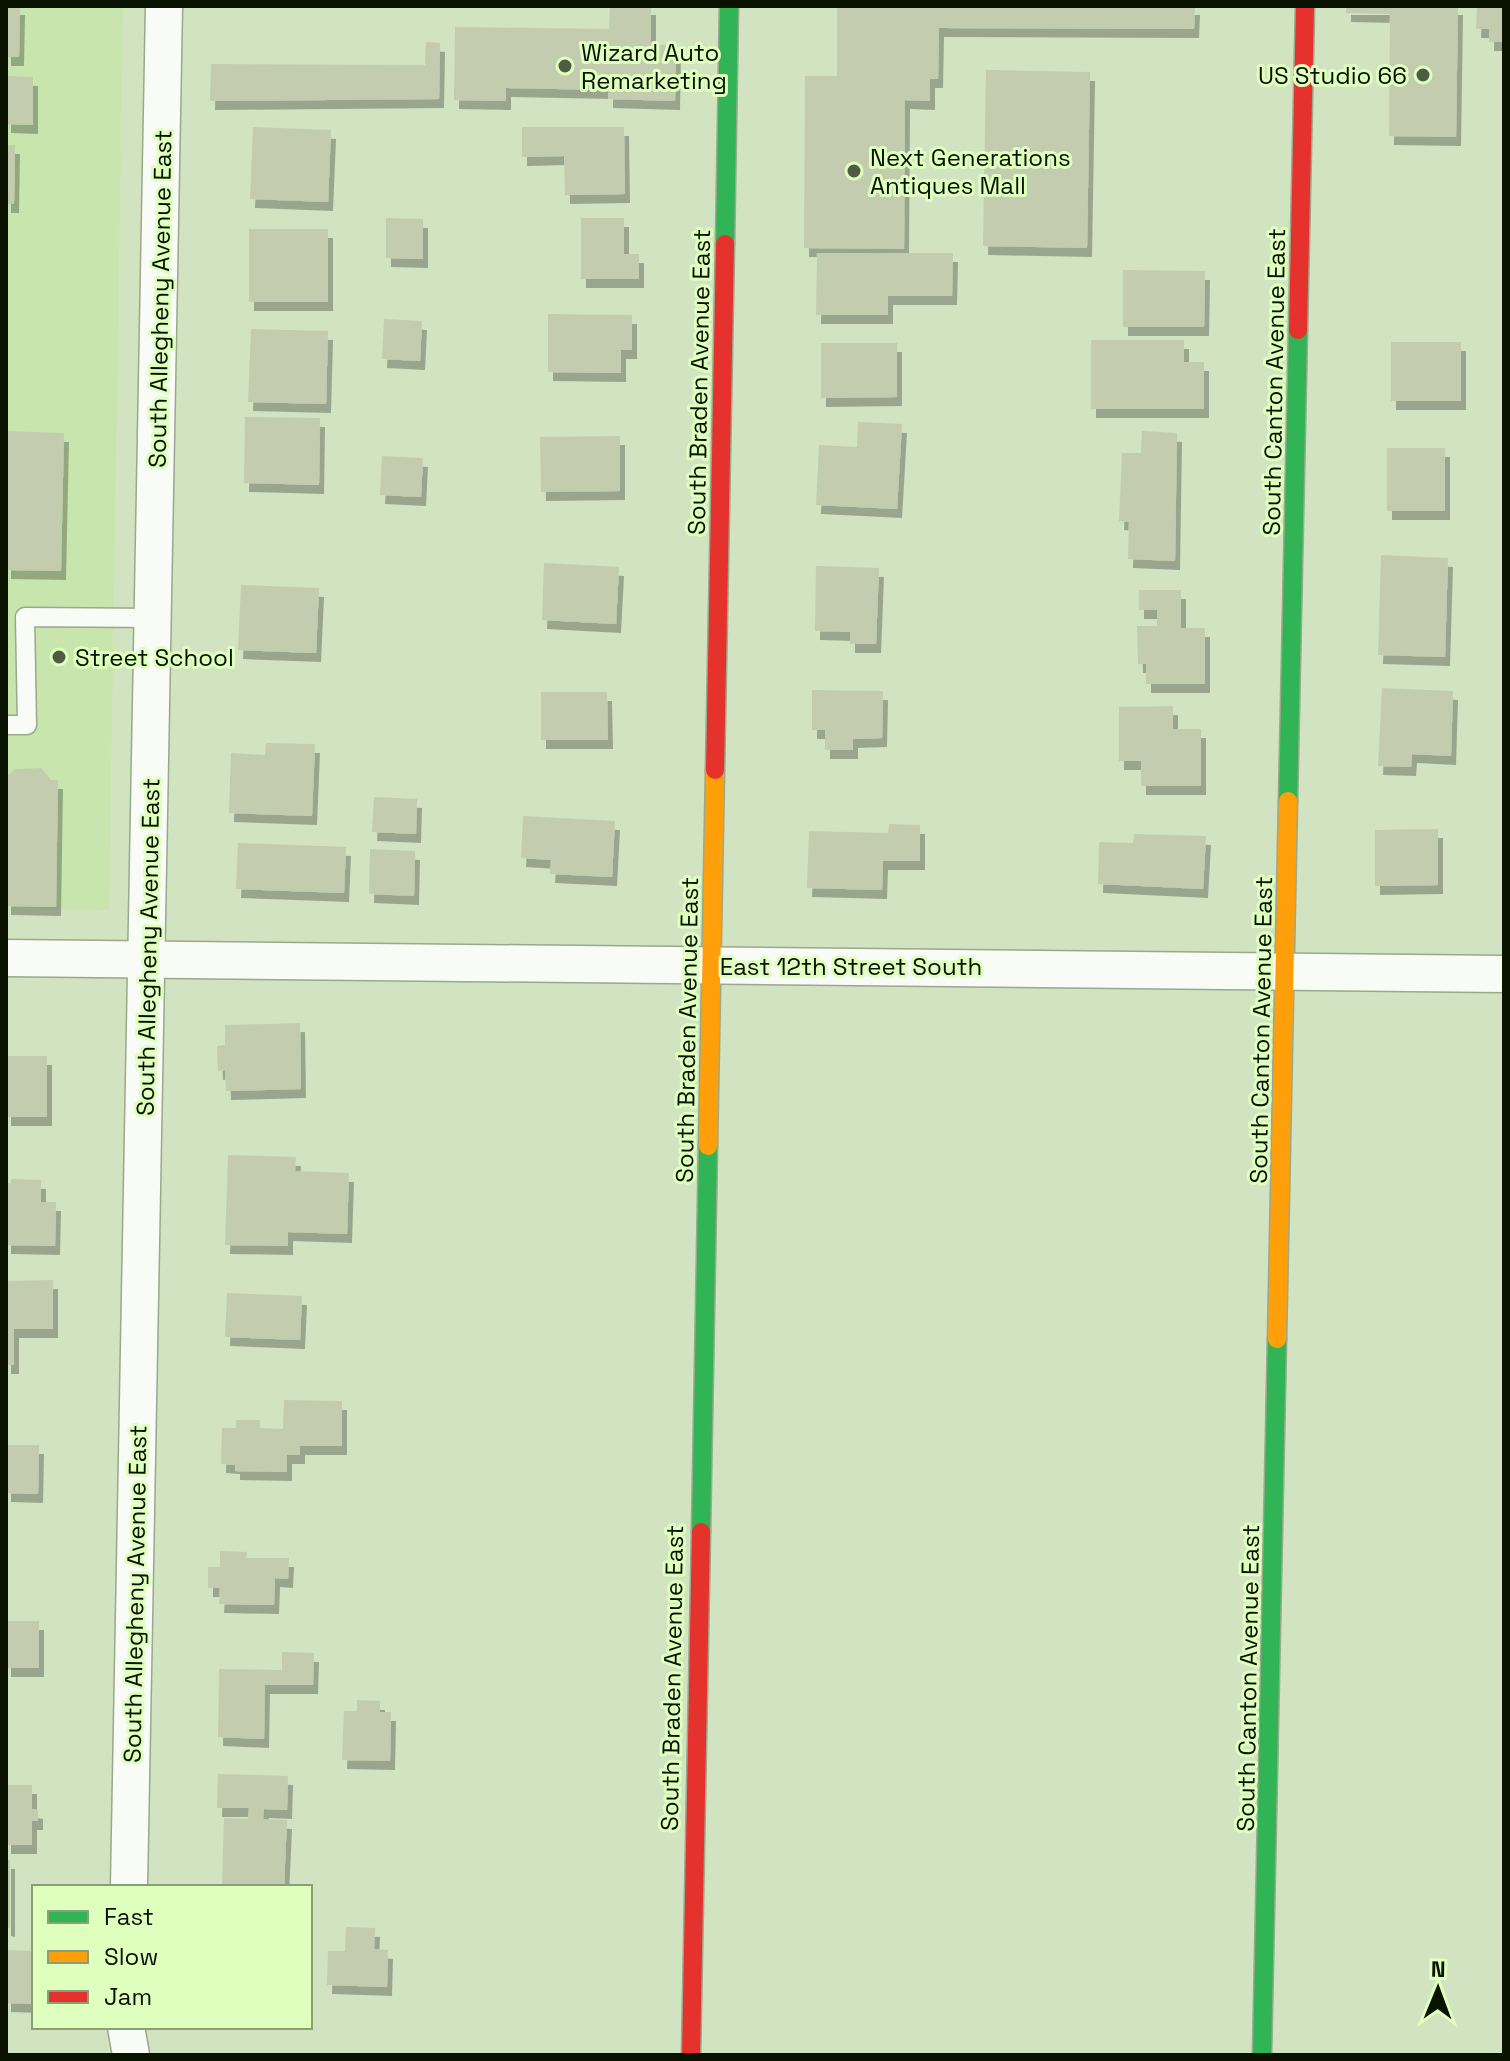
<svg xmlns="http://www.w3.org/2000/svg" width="1510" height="2061" font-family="'Space Grotesk',sans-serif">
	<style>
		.built { fill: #c9e5ae }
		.building { fill: #c4ccb0; filter: url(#shadow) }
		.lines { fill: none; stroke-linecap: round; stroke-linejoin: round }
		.lane-casing { stroke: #9aa88c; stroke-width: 21 }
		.street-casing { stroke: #9aa88c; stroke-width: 39 }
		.fast-casing { stroke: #9aa88c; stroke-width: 21 }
		.slow-casing { stroke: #9aa88c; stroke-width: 21 }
		.jam-casing { stroke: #9aa88c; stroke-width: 21 }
		.lane { stroke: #f8fbf6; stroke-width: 18 }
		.street { stroke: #f8fbf6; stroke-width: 36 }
		.fast { stroke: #30b455; stroke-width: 18 }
		.slow { stroke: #ff9f0a; stroke-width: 18 }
		.jam { stroke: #e5322d; stroke-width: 18 }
		.poi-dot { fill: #4f5c43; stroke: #deffbe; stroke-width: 3 }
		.labels { text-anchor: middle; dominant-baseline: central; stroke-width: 6; stroke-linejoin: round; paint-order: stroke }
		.poi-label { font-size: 24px; fill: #091300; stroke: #deffbe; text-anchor: start }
		.street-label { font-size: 24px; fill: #091300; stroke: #deffbe }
	</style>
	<defs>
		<filter id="shadow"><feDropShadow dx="5" dy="9" stdDeviation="0" flood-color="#0004"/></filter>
	</defs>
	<rect width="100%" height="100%" fill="#d1e3c0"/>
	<path class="built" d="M6,6H123L109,910L6,909Z"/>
	<g class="building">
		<path d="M6,6H20L19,57H6Z"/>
		<path d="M610,6H651V45H676L675,101L608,99V90L506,88V101L454,100L455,27L609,29Z"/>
		<path d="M837,6H1195L1194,29L939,28L938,79H930V101L905,100L904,249L804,248L805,76H837Z"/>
		<path d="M1346,6H1458L1456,137L1389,136L1390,14L1346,13Z"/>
		<path d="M1477,6H1504V42H1489V29H1476Z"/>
		<path d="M426,42L440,43L439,99L210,101L211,64L425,65Z"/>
		<path d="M986,70L1090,72L1087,248L983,246Z"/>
		<path d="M6,76L33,77V125L6,124Z"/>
		<path d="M253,127L331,130L328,202L250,199Z"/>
		<path d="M522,127H624L625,194L565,195L564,156L522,157Z"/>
		<path d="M6,145H15L14,204H6Z"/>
		<path d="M386,218L423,219V259L386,258Z"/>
		<path d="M581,218H624V254H639V279H581Z"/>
		<rect x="249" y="229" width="79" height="73"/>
		<path d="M817,253H953L952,296H888V315H816Z"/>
		<path d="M1123,270L1205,271L1204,327H1123Z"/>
		<path d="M548,314L632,315V350H621V373L548,372Z"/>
		<path d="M384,319L422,321L420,361L382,359Z"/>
		<path d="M251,329L328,331L326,404L248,402Z"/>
		<path d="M1091,340H1184V362H1204V409H1091Z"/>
		<rect x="1391" y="342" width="70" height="59"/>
		<path d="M821,343H897V397L821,398Z"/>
		<path d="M245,417L320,418L319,485L244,483Z"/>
		<path d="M858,422L902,424L897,509L816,505L819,445L857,447Z"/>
		<path d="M6,431L64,433L61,571L6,570Z"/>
		<path d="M1142,431L1177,433L1175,561L1128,559L1129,522L1119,521L1122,453H1141Z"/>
		<path d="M620,436V491L541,492L540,437Z"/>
		<rect x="1387" y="448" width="58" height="63"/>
		<path d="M382,456L423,458L421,497L380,495Z"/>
		<path d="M1381,555L1448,558L1445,657L1378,655Z"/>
		<path d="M544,563L619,567L616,624L542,620Z"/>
		<path d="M816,566L879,568L876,644H850V632L815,631Z"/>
		<path d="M241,585L319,588L316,653L238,650Z"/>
		<path d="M1139,590H1181V628H1205V684H1146V664H1138L1137,626H1157V610H1139Z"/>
		<path d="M1382,688L1453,691L1451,756L1412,754L1411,767L1378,766Z"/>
		<path d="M812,690L883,691L882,738L853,739V750H825V730H812Z"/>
		<path d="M541,692H607L608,740H541Z"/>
		<path d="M1173,706V729H1201V786H1141V761H1119V707Z"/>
		<path d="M266,743L315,744L312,816L229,813L231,753L265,755Z"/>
		<path d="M41,768L51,780H58L56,907L6,906V777L15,769Z"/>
		<path d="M374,797L417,799L416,834L372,832Z"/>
		<path d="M523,816L615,821L612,877L550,874L551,860L521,858Z"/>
		<path d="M889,824L920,825V861H883L882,890L807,888L809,831L888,833Z"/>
		<path d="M1438,829V885L1375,886V830Z"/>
		<path d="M1134,834L1206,836L1203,889L1098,884L1099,842L1133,843Z"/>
		<path d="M238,843L346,847L344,893L236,889Z"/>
		<path d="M370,849L415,851L414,896L369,894Z"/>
		<path d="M300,1023L301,1089L226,1091L225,1070L218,1071L217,1046L225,1045V1025Z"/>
		<rect x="6" y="1056" width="41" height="61"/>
		<path d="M228,1155L296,1157L295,1171L349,1173L347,1234L288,1232V1246L225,1245Z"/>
		<path d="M11,1179L41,1180V1202H56L55,1246L6,1245V1183H11Z"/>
		<path d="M53,1280V1329H14V1365H6V1281Z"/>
		<path d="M227,1293L302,1296L300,1340L225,1337Z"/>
		<path d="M284,1400L342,1401V1446H300V1455H287V1472L235,1471V1465L221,1464L222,1428H236V1420H260V1428L283,1429Z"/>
		<path d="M6,1445H39L38,1494L6,1493Z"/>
		<path d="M220,1551L247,1552L246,1558H289L288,1579L275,1578L274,1605L219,1604L220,1588H208V1567H220Z"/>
		<rect x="6" y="1621" width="33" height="47"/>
		<path d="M282,1652L314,1653L313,1685H265L264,1739L218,1737L219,1669L282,1670Z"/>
		<path d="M357,1700L380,1701V1712H391L390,1761L342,1760L344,1711H357Z"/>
		<path d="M218,1774L288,1776L287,1810L264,1809L263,1819L287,1820L284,1887L222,1885L224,1818L248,1819L249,1808H217Z"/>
		<path d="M6,1785H32V1809L38,1810V1821H32V1845H6Z"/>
		<path d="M6,1860H10V1928L6,1927Z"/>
		<path d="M346,1927L375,1928L374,1949L388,1950L387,1987L327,1985L328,1951H345Z"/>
		<path d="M6,1950L34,1951V2004L6,2003Z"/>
	</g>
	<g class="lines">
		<defs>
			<path id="lane" d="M6,725H27L25,617L154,618"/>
			<g id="street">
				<path d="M6,958L1504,974"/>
				<path d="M129,1887L164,6"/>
				<path d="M126,2027L131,2055"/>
			</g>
			<g id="fast">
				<path d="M725,244L729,6"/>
				<path d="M1288,801L1298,330"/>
				<path d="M701,1532L708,1146"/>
				<path d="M1262,2055L1277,1339"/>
			</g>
			<g id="slow">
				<path d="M708,1146L715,770"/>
				<path d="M1277,1339L1288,801"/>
			</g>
			<g id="jam">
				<path d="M1298,330L1305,6"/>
				<path d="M715,770L725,244"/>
				<path d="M691,2055L701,1532"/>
			</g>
		</defs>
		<use href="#lane" class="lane-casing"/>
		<use href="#street" class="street-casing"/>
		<use href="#fast" class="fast-casing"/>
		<use href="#slow" class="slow-casing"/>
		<use href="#jam" class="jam-casing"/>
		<use href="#lane" class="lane"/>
		<use href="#street" class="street"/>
		<use href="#fast" class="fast"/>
		<use href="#slow" class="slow"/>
		<use href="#jam" class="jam"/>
	</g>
	<g class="poi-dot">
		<circle cx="565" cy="66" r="8"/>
		<circle cx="1423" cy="75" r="8"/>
		<circle cx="854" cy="171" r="8"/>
		<circle cx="59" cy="657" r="8"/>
	</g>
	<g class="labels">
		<g class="poi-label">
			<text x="581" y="52">Wizard Auto<tspan x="581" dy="28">Remarketing</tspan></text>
			<text x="1407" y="75" text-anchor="end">US Studio 66</text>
			<text x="870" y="157">Next Generations<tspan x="870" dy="28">Antiques Mall</tspan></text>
			<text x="75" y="657">Street School</text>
		</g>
		<g class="street-label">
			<text transform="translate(160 299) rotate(-89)">South Allegheny Avenue East</text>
			<text transform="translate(699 382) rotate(-89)">South Braden Avenue East</text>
			<text transform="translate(1274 382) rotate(-89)">South Canton Avenue East</text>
			<text transform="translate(148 947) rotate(-89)">South Allegheny Avenue East</text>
			<text x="851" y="966">East 12th Street South</text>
			<text transform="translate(687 1030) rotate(-89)">South Braden Avenue East</text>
			<text transform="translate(1261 1030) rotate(-89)">South Canton Avenue East</text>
			<text transform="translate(135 1594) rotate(-89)">South Allegheny Avenue East</text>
			<text transform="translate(672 1678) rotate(-89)">South Braden Avenue East</text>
			<text transform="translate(1248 1678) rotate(-89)">South Canton Avenue East</text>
		</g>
	</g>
	<rect width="1510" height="2061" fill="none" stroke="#091300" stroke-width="16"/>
	<rect x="32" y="1885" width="280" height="144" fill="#deffbe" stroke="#89a172" stroke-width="2"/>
	<rect x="48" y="1911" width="40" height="12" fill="#30b455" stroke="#89a172" stroke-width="2"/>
	<text x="104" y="1925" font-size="24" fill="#091300">Fast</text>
	<rect x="48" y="1951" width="40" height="12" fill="#ff9f0a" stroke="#89a172" stroke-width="2"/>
	<text x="104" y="1965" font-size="24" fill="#091300">Slow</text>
	<rect x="48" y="1991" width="40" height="12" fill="#e5322d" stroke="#89a172" stroke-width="2"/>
	<text x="104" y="2005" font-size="24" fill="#091300">Jam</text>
	<g transform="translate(1438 1989) rotate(1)" stroke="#deffbe" stroke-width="6" paint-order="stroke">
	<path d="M0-6L14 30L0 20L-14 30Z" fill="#091300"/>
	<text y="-12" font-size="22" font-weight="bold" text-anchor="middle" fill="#091300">N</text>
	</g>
</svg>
